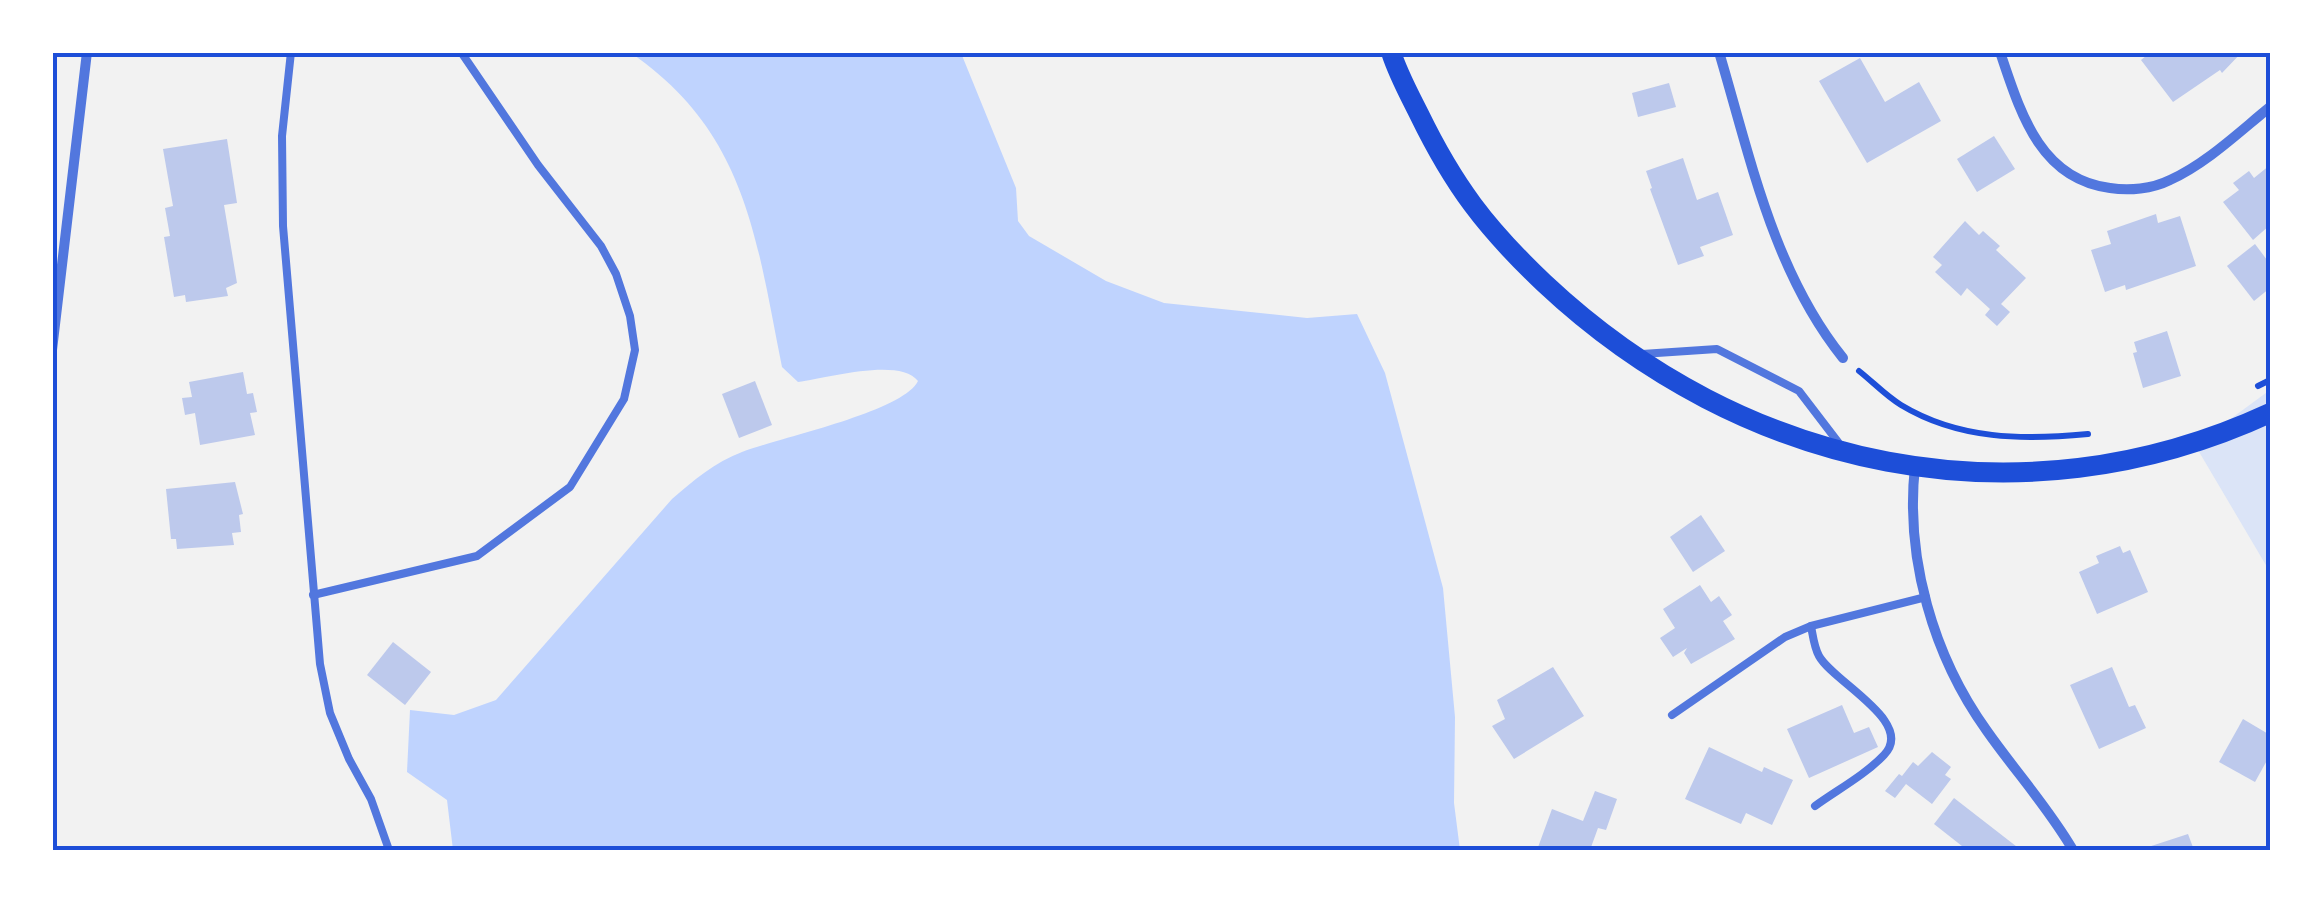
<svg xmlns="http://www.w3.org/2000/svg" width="2323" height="903" font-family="Arial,sans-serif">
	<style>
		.green { fill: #dbe4f7 }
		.water { fill: #bfd3fe }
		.building { fill: #bdc9ec }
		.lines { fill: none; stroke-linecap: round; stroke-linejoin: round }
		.path { stroke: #1d4ed8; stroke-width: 6 }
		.service { stroke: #5277de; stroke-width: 8 }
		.minor { stroke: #5277de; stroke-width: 10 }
		.secondary { stroke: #1d4ed8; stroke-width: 20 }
		.neatline { fill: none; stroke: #1d4ed8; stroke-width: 4 }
	</style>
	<rect width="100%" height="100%" fill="#f2f2f2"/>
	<path class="green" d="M2270,390V572L2195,445Z"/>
	<path class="water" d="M631,53H961L1016,188L1018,221L1029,236L1106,281L1164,303L1307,318L1357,314L1385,373L1443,588L1455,717L1454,803L1460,850H453L447,800L407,772L410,710L454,715L496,700L672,499C693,481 715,462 742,452C778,438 903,412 918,381C900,357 827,378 798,382L782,367C756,238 747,133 631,53Z"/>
	<g class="building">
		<path d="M2151,52H2242L2222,73L2220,70L2173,102L2141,60Z"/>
		<path d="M1860,58L1885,102L1919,82L1941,121L1867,163L1819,81Z"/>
		<path d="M1669,83L1676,107L1638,117L1632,93Z"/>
		<path d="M1994,136L2015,169L1977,192L1957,159Z"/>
		<path d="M227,139L237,203L224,205L237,283L226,288L228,296L186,302L185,295L174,297L164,237L170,236L165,208L173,206L163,149Z"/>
		<path d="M1683,158L1697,200L1718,192L1733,235L1700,247L1704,256L1678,265L1650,189L1652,188L1646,171Z"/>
		<path d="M2270,165V225L2253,240L2223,202L2239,190L2233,183L2249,171L2254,178Z"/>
		<path d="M2156,214L2158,223L2180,216L2196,266L2126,290L2125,285L2105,292L2091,250L2111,244L2107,231Z"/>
		<path d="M1965,221L1979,235L1983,231L2000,246L1996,250L2026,278L2001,304L2010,312L1997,326L1985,315L1990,309L1967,288L1961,296L1935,272L1942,265L1933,257Z"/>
		<path d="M2255,244L2270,264V288L2254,301L2227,266Z"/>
		<path d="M2167,331L2181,376L2143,388L2133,353L2137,352L2134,342Z"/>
		<path d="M243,372L247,394L253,393L257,412L250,413L255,435L200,445L195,413L185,415L182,398L192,397L189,382Z"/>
		<path d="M755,381L772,425L739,438L722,394Z"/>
		<path d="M235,482L243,514L239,515L241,532L232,533L234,545L177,549L176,539H171L166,489Z"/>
		<path d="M1701,515L1725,551L1693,572L1670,537Z"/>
		<path d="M2120,546L2123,553L2130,550L2148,592L2097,614L2079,572L2099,563L2096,556Z"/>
		<path d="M1700,585L1711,602L1719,596L1732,615L1723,621L1735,639L1691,664L1684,653L1687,648L1673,657L1660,638L1675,628L1663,609Z"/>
		<path d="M393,642L431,672L405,705L367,675Z"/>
		<path d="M1553,667L1584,716L1514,759L1492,726L1505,719L1497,700Z"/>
		<path d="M2112,667L2129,707L2135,705L2146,728L2099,749L2070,685Z"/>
		<path d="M1842,705L1854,733L1869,727L1878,747L1809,778L1787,729Z"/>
		<path d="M2243,719L2270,735V755L2255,782L2219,762Z"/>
		<path d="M1709,747L1762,772L1764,767L1793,780L1772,825L1746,813L1741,824L1685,799Z"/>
		<path d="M1932,752L1951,767L1945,775L1951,779L1932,804L1906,784L1895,798L1885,791L1899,774L1902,776L1913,762L1918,766Z"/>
		<path d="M1595,791L1617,799L1606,830L1598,828L1590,850H1537L1552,809L1583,821Z"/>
		<path d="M1954,798L2021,850H1967L1934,824Z"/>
		<path d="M2188,834L2194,850H2139Z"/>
	</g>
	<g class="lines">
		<g class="path">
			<path d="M1859,371C1873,382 1886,396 1901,405C1959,440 2023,440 2088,434"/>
			<path d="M2258,386L2270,380"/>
		</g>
		<g class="service">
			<path d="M291,52L282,136L283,226L320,664L330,713L349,759L371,799L389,850"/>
			<path d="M1642,354L1717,349L1799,391L1838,442"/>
			<path d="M313,595L477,556L570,487L624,399L635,350L630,316L616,274L601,246L538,165L461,52"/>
			<path d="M1811,626C1813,636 1814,647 1819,656C1833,682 1916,722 1884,755C1865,775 1837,790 1815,806"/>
			<path d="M1672,715L1785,637L1811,626L1926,597"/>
		</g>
		<g class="minor">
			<path d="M1719,52C1750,156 1773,271 1843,358"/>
			<path d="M2000,52C2020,111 2039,179 2110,188C2129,191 2152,189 2170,180C2207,163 2239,132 2270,107"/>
			<path d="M52,350L87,52"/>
			<path d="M1915,466C1905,558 1933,656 1987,731C2015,771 2048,807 2073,850"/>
		</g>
		<path class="secondary" d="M1391,52C1398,74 1409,94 1419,114C1454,186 1486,228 1544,283C1743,470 2019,529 2270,413"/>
	</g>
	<rect width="2323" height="903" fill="none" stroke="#ffffff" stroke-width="110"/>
	<rect x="55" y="55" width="2213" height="793" class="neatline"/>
</svg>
